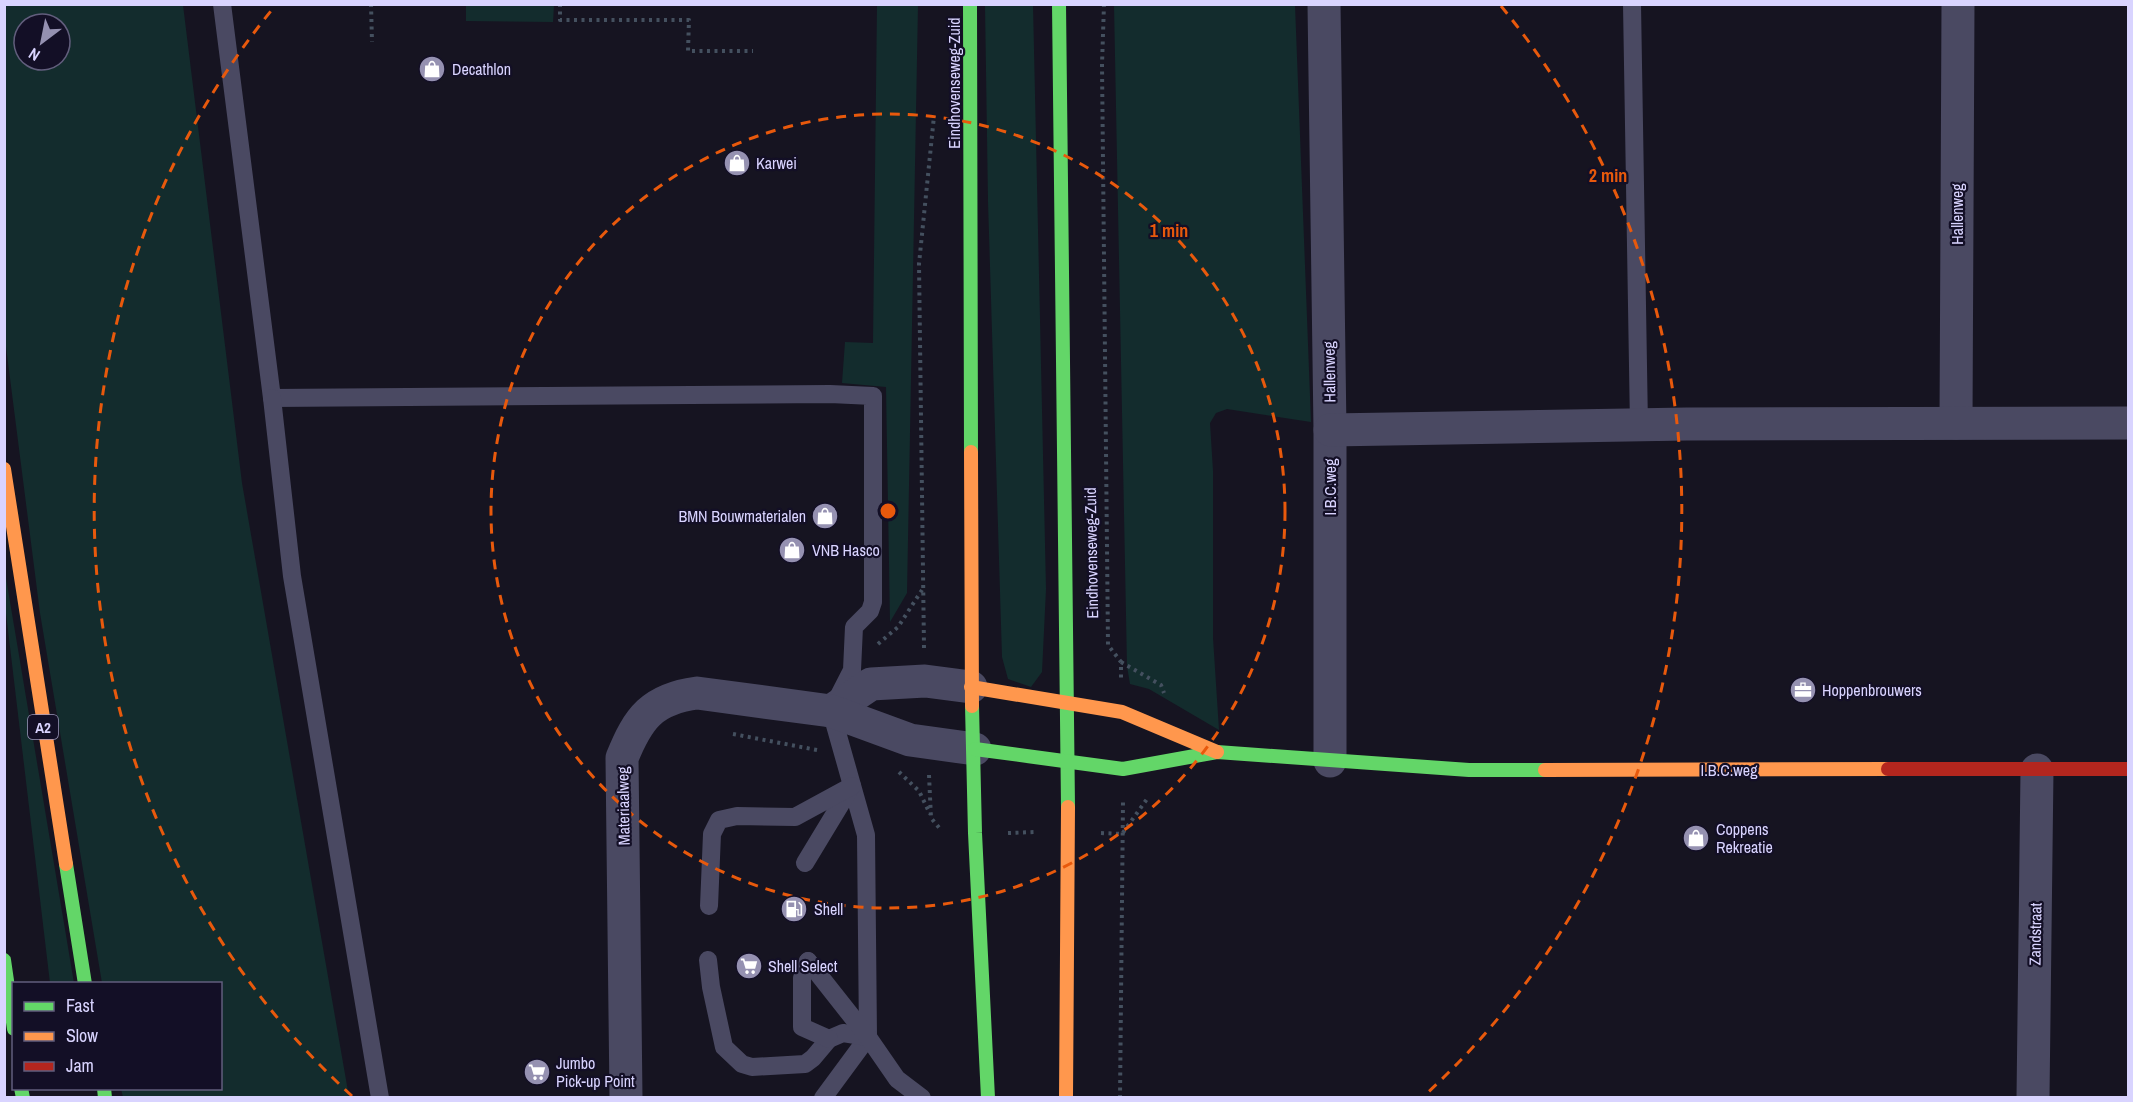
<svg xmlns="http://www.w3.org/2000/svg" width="2133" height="1102" font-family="'Archivo Narrow',sans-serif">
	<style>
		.green { fill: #132c2d; fill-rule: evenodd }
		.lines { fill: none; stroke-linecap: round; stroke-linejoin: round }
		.path { stroke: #44505f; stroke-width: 4; stroke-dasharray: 3 4.5; stroke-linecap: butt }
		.lane { stroke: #4a4962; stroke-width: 18 }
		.street { stroke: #4a4962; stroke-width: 33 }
		.fast { stroke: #63d668; stroke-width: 14 }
		.slow { stroke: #ff974d; stroke-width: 14 }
		.jam { stroke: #b3261e; stroke-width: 14 }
		.ring { fill: none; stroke: #e8590c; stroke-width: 3; stroke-dasharray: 10 8 }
		.labels { text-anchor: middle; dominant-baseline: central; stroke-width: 4.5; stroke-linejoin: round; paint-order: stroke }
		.shield { fill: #130f26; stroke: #9e99be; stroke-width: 1.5 }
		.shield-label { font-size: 15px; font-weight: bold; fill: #d9d4ff }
		.poi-label { font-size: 16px; fill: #d9d4ff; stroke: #130f26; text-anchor: start }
		.street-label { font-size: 16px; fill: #d9d4ff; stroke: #130f26 }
		.centre { fill: #e8590c; stroke: #130f26; stroke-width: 3 }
		.ring-label { font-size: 18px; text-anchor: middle; font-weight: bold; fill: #e8590c; stroke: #130f26; stroke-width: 4.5; stroke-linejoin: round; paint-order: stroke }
	</style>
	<rect width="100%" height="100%" fill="#161421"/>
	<g class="green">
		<path d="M4,5H183L242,483L349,1097H123L121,1089L220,1088V984L102,983L40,613L5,339ZM24,24H60V60H24Z"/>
		<path d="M466,5H554L553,22L466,21Z"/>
		<path d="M877,5H918L907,593L890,622L886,387L842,383L845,342L873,343Z"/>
		<path d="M985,5H1033L1046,589L1042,672L1031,687L1008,679L1002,657L988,201Z"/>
		<path d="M1114,5H1295L1311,422L1227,409L1216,413L1210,423L1213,471V638L1219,730L1149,689L1130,684L1127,666Z"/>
		<path d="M4,566L74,983H50L5,605Z"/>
	</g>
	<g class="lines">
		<g class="path">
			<path d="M371,4L372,42"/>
			<path d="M560,4V20H689L688,51H753"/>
			<path d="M1104,4L1102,65L1108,645L1121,662V680"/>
			<path d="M878,644L898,627L922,590"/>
			<path d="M924,648L919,264L934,116"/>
			<path d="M1121,662L1161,685L1164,693"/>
			<path d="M733,734L817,750"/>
			<path d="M899,772L919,791L930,814"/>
			<path d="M929,775L931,818L941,830"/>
			<path d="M1008,833L1036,832"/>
			<path d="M1101,833L1122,834L1147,799"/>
			<path d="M1120,1098L1123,801"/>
		</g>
		<g class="lane">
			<path d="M222,4L272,398L830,394L873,396V602L870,611L854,627L852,670L831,711L866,835L868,1037L823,1098"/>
			<path d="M1632,4L1639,426"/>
			<path d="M272,398L292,576L380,1098"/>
			<path d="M805,863L851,787"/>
			<path d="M709,906L712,834L719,820L737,816L795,817L852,786"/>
			<path d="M708,960L711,987L724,1047L742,1064L752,1067L805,1064L813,1058L829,1039L843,1033L868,1037"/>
			<path d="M808,961L868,1037L897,1079L922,1098"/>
			<path d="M808,961L802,978V1027L829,1039"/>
		</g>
		<g class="street">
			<path d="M1324,4L1330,430V761"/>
			<path d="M1956,423L1958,4"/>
			<path d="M1330,430L1687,424L2128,423"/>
			<path d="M831,711L871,684L925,681L971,687"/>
			<path d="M626,1098L622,758C638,718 652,699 697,693L831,711L910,740L975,749"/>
			<path d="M2033,1098L2037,770"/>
		</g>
		<g class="fast">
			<path d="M970,4L971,452"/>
			<path d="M1059,4L1068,807"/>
			<path d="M972,706L975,833L988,1098"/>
			<path d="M975,749L1123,769L1217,752L1469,770H1545"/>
			<path d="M66,864L85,984"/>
			<path d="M4,960L14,1029"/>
			<path d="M21,1088L23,1098"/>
			<path d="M104,1088L105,1098"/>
		</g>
		<g class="slow">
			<path d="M971,452L972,706"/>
			<path d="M4,469L66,864"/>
			<path d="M971,687L1122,712L1217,752"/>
			<path d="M1545,770L1888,769"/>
			<path d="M1066,1098L1068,807"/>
		</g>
		<path class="jam" d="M1888,769H2128"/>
	</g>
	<g class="ring">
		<circle cx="888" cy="511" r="397"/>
		<path d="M352 1096A794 794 0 0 1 275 6M1501 6A794 794 0 0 1 1424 1096"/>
	</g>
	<defs>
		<symbol id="shop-disc" viewBox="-11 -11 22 22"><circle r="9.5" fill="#9591b1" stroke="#130f26"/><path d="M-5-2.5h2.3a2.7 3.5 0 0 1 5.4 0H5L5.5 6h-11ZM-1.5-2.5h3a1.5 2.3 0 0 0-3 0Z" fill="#fff"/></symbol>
		<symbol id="office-disc" viewBox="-11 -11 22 22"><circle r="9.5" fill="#9591b1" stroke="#130f26"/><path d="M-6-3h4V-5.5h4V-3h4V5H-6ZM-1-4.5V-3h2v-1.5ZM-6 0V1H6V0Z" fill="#fff"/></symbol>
		<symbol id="fuel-disc" viewBox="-11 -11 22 22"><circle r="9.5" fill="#9591b1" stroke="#130f26"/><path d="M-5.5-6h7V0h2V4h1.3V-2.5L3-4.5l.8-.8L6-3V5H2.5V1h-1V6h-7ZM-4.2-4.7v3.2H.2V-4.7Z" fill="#fff"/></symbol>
		<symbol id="supermarket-disc" viewBox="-11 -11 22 22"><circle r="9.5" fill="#9591b1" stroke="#130f26"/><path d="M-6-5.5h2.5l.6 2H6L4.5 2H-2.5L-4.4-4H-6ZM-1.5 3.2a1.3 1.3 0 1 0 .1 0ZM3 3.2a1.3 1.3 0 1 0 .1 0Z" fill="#fff"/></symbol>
	</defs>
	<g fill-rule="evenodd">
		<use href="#shop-disc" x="417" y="54" width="30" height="30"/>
		<use href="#shop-disc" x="722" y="148" width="30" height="30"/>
		<use href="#shop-disc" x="810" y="501" width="30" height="30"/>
		<use href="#shop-disc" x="777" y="535" width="30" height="30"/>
		<use href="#office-disc" x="1788" y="675" width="30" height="30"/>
		<use href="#shop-disc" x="1681" y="823" width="30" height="30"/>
		<use href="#fuel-disc" x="779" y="894" width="30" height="30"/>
		<use href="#supermarket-disc" x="734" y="951" width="30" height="30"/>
		<use href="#supermarket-disc" x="522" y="1057" width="30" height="30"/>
	</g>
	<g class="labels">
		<rect class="shield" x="28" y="715" width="30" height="24" rx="4.5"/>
		<g class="shield-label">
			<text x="43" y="727">A2</text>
		</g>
		<g class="poi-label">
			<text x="452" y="69">Decathlon</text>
			<text x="756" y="163">Karwei</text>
			<text x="806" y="516" text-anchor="end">BMN Bouwmaterialen</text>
			<text x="812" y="550">VNB Hasco</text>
			<text x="1822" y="690">Hoppenbrouwers</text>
			<text x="1716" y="829">Coppens<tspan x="1716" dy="18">Rekreatie</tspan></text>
			<text x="814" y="909">Shell</text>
			<text x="768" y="966">Shell Select</text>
			<text x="556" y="1063">Jumbo<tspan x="556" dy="18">Pick-up Point</tspan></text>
		</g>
		<g class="street-label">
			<text transform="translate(954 83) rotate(-90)">Eindhovenseweg-Zuid</text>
			<text transform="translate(1957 214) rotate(-90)">Hallenweg</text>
			<text transform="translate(1329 372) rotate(-91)">Hallenweg</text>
			<text transform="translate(1330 487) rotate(-90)">I.B.C.weg</text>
			<text transform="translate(1091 553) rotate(-91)">Eindhovenseweg-Zuid</text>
			<text x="1729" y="770">I.B.C.weg</text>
			<text transform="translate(623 806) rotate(-91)">Materiaalweg</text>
			<text transform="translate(2035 934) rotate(-89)">Zandstraat</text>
		</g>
	</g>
	<circle cx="888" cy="511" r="9" class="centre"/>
	<g class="ring-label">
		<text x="1608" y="182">2 min</text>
		<text x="1169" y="237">1 min</text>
	</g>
	<rect width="2133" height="1102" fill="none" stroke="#d9d4ff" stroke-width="12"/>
	<rect x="12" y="982" width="210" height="108" fill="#130f26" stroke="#625e7d" stroke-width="1.5"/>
	<rect x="24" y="1002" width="30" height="9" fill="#63d668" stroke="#625e7d" stroke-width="1.5"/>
	<text x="66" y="1012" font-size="18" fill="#d9d4ff">Fast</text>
	<rect x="24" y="1032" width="30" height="9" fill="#ff974d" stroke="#625e7d" stroke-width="1.5"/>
	<text x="66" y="1042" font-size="18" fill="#d9d4ff">Slow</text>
	<rect x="24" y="1062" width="30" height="9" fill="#b3261e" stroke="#625e7d" stroke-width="1.5"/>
	<text x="66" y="1072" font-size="18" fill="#d9d4ff">Jam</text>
	<g transform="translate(42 42) rotate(212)"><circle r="28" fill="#130f26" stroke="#625e7d" stroke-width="1.5"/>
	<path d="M0-4.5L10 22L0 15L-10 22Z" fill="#9591b1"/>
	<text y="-9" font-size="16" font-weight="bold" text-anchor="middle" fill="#d9d4ff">N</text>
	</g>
</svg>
